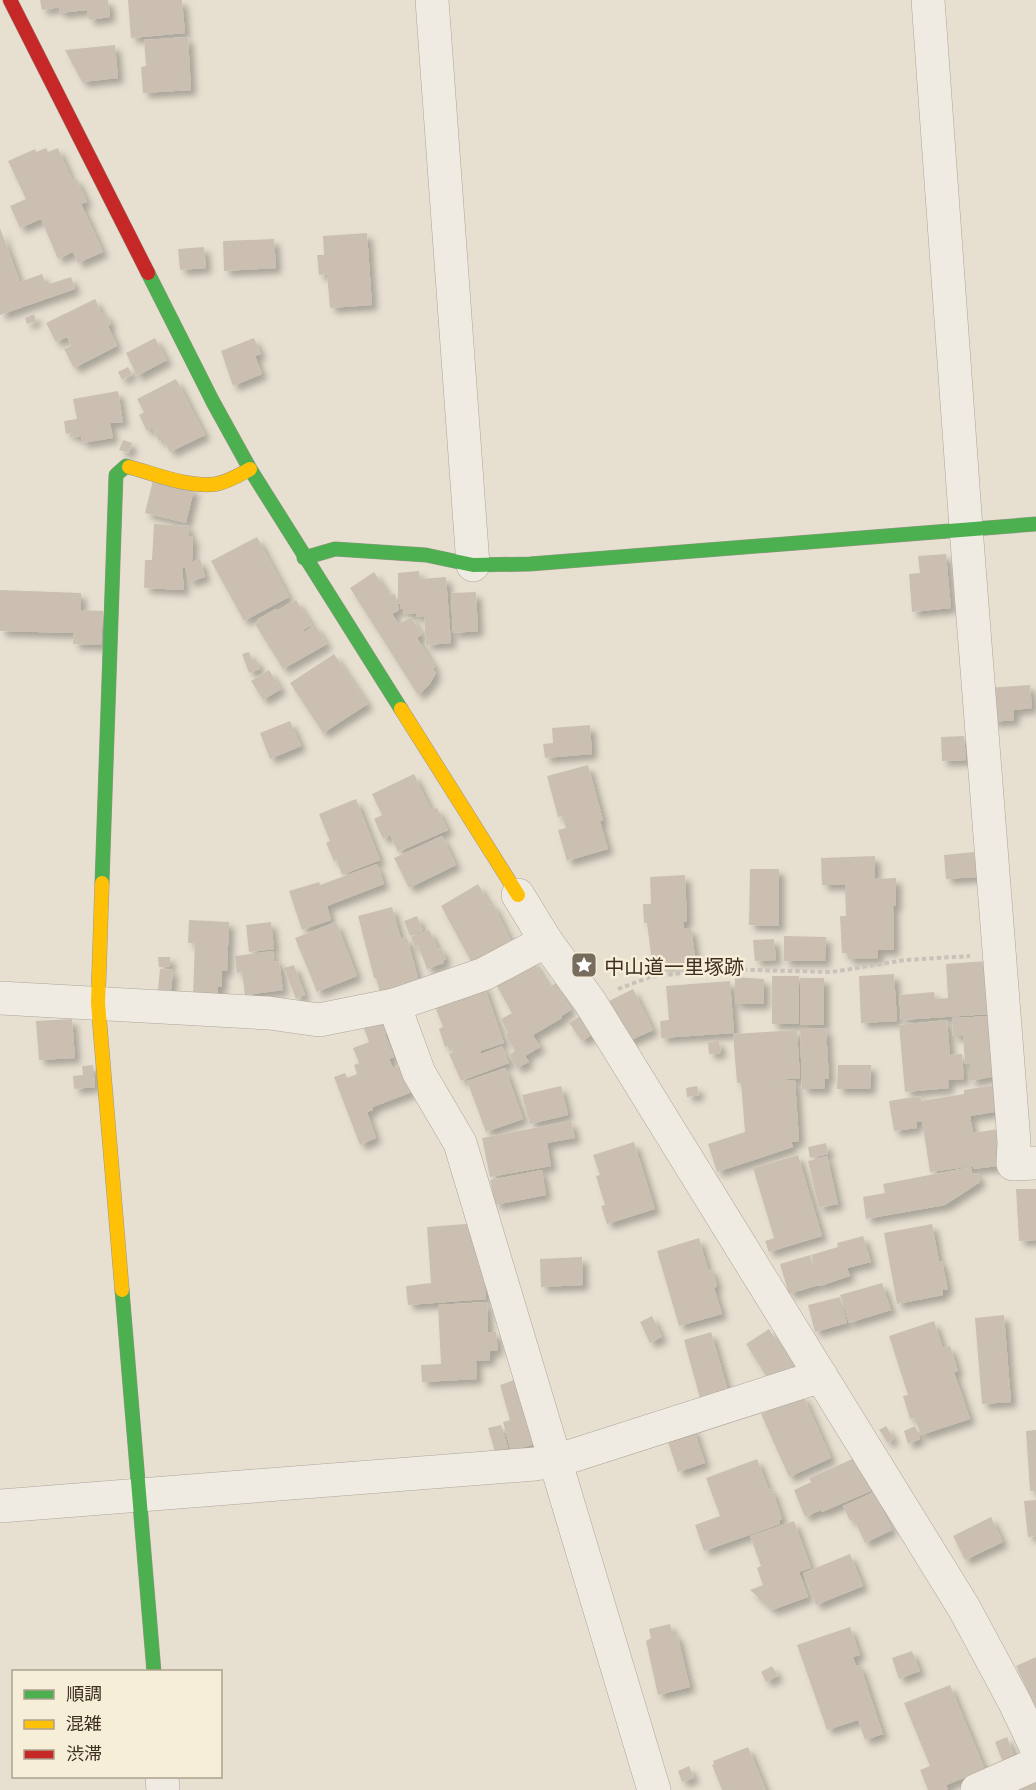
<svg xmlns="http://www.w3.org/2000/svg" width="1036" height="1790" font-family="Georgia,'Noto Sans JP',serif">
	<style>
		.building { fill: #cbbfb2; filter: url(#shadow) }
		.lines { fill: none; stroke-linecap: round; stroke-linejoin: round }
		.street-casing { stroke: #ada599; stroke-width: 34 }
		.fast-casing { stroke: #9c958a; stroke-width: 15 }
		.slow-casing { stroke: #9c958a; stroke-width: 15 }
		.jam-casing { stroke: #9c958a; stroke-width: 15 }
		.path { stroke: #c8c2b9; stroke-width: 4; stroke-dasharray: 4.5 3; stroke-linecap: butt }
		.street { stroke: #efebe3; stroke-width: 33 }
		.fast { stroke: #4caf50; stroke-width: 14 }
		.slow { stroke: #ffc107; stroke-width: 14 }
		.jam { stroke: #c62828; stroke-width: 14 }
		.labels { text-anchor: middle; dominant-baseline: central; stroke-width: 5; stroke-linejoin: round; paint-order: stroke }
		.poi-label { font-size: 20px; fill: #3d2e20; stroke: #f7eed8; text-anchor: start }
	</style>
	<defs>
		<filter id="shadow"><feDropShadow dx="5.5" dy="5.5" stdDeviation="3" flood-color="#0004"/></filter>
	</defs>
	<rect width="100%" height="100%" fill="#e7e0d1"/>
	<g class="building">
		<path d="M40,0H108L110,17L89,20L87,10L59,13V7L42,10Z"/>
		<path d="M128,0H182L185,33L131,38Z"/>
		<path d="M188,37L191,90L143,93L141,67L146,66L144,40Z"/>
		<path d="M115,45L118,78L82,82L65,50Z"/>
		<path d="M46,148L48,152L58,148L72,180L76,178L87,202L81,204L103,252L78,263L73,252L58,259L41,219L20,228L10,206L26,199L8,161L35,149L36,152Z"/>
		<path d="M0,228L20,282L42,274L46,285L71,277L75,289L0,315Z"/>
		<path d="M367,233L372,305L330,308L327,274L319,275L317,255H324L323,236Z"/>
		<path d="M274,239L276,268L224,271L223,241Z"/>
		<path d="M204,247L206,268L180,270L178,249Z"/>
		<path d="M95,299L102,314L105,313L111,324L108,326L117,346L74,368L64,349L71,346L67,337L56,342L46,323Z"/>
		<path d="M34,314L36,321L27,324L25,318Z"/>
		<path d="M155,338L167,360L137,376L126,353Z"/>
		<path d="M254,338L261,354L255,356L262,374L233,386L221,351Z"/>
		<path d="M128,367L132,374L122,380L118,372Z"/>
		<path d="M176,379L205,435L170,452L163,439L159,441L152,428L147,431L139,415L144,412L137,399Z"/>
		<path d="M118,391L123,422L110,423L113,438L82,443L81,436L73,438L72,433L66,434L64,421L77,419L73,399Z"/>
		<path d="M123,440L132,443L129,453L119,450Z"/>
		<path d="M153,480L194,489L186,523L145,513Z"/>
		<path d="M154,524L189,526V536H193L192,562L200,559L205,577L189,582L185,568L182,567L184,590L144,588L145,560H152Z"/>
		<path d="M257,537L289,597L244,621L211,561Z"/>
		<path d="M946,554L951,608L912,612L909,574L920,573L918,556Z"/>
		<path d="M419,571L420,579L446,577L451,643L426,645L424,616L416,617V613L403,614V609H400V604H398V573Z"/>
		<path d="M374,572L389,595L395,594L399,610L392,614L398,623L391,629L411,617L422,634L417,638L435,667L433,669L436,673L429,685L418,695L350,588Z"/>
		<path d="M0,590L81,593V610L103,611L101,645L73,644L74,633L0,631Z"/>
		<path d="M476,592L478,631L453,633L451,593Z"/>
		<path d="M296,600L312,625L303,630L304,632L315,625L327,644L283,669L255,624L258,622L257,620L276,609L277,611Z"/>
		<path d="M249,652L252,660L256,659L260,669L249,673L242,654Z"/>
		<path d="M334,654L368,704L323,733L290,683Z"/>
		<path d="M269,670L281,689L263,700L251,681Z"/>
		<path d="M1030,685L1032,708L1014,710V720L992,722L986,688Z"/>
		<path d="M290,721L301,746L270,759L260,733Z"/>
		<path d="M590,725L592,754L545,758L543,744L553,743L552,728Z"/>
		<path d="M964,736L966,760L942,761L941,737Z"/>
		<path d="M588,765L603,820L600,821L608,849L567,861L558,830L566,828L562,816L558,817L547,776Z"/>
		<path d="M414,774L431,810L437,808L448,830L398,852L390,835L383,839L374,819L382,815L372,794Z"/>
		<path d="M356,799L380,860L342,875L337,860L334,861L326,843L330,841L319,814Z"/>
		<path d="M442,836L456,865L409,888L394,858Z"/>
		<path d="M974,852L976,877L946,879L944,855Z"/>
		<path d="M875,856V879L896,878V906H893L894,950H878V958L848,959L847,953H842L840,916H846L845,885H822L821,858Z"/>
		<path d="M377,864L384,884L327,906L331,920L302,930L289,891L319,882L320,885Z"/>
		<path d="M750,869H779V926L749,925Z"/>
		<path d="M685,875L687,921L683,922L684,929L691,928L695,956L690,957V962L660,966L659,961L652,962L647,923H644L643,904H651L650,877Z"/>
		<path d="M478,884L490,905L493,904L512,943L472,963L441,906Z"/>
		<path d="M392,907L401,939L407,938L420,985L381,995L376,978H374L358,916Z"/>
		<path d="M417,916L423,931L410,936L404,921Z"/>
		<path d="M189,920L229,922L227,971H222V987H218V997L193,996L195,943H188Z"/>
		<path d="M271,922L274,949L249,952L246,925Z"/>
		<path d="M336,922L357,976L317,992L295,938Z"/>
		<path d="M429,930L438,949L441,948L446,959L443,960L444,963L427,969L418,945L415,947L411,937Z"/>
		<path d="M784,936L826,937L825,961H784Z"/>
		<path d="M774,939L776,960L755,961L753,940Z"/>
		<path d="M273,951L274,962L279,961L283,990L245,995L242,972L237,973L235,956Z"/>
		<path d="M158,957H170V967H159Z"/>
		<path d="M532,959L549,987L556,983L571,1010L561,1016L562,1018L533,1035L540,1047L525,1056L529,1062L517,1068L509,1055L515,1051L505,1034L508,1033L501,1019L512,1013L494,981Z"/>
		<path d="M987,961L990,1014L901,1020L899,995L934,992L935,999L948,998L946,964Z"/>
		<path d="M294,965L305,995L296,999L284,968Z"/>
		<path d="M160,969L173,970L171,991L158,990Z"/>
		<path d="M894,974L897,1021L861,1023L859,976Z"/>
		<rect x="772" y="976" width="27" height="48"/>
		<path d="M735,977L764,979V1004H735Z"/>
		<rect x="800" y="978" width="24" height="47"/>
		<path d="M730,981L734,1033L661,1038L660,1021L669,1020L666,986Z"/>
		<path d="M483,983L504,1043L480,1051L481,1054L502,1046L509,1063L461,1081L449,1054L453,1052L451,1045L445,1047L439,1029L443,1027L433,1001Z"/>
		<path d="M633,989L653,1030L627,1042L607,1002Z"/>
		<path d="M381,1016L388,1033L385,1034L394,1057L389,1059L393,1068L402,1065L412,1092L373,1107V1110L367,1112L376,1138L360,1145L334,1077L345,1073L347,1078L357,1074L354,1065L359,1063L353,1048L369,1042L362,1023Z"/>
		<path d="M580,1016L593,1034L582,1041L569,1023Z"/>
		<path d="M994,1016L997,1076L970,1081V1063L965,1064L963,1036H953L952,1018Z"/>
		<path d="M72,1019L75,1058L39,1060L36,1021Z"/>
		<path d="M947,1020L950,1055L962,1054L964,1079L948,1080L949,1088L905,1092L899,1025Z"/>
		<path d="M800,1028H826L829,1079L825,1078V1089H802Z"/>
		<path d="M797,1030L800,1078L753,1082L795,1080L799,1141L791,1142L793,1147L717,1172L708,1144L745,1132L741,1083H737L733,1034Z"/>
		<path d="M719,1041L721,1053L709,1054L708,1042Z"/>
		<path d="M93,1065L95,1087L74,1089L73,1076L83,1075L82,1066Z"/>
		<path d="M838,1065H871L870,1089H837Z"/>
		<path d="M505,1068L523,1119L486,1132L467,1081Z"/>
		<path d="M995,1085L1000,1111L970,1116L973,1133L998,1129V1166L973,1169V1166L930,1172L922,1121L916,1122L917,1128L894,1131L889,1101L920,1096L921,1101L964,1094V1090Z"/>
		<path d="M561,1086L568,1115L530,1124L522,1095Z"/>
		<path d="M697,1086L699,1095L687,1097L686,1088Z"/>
		<path d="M571,1121L575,1138L547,1143L551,1166L490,1177L482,1138Z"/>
		<path d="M634,1142L655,1209L607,1224L601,1206L605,1205L596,1176L600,1175L593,1155Z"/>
		<path d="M826,1143L828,1154L810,1158L808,1147Z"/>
		<path d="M798,1155L822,1236L769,1252L765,1241L774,1238L753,1168Z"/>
		<path d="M827,1156L838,1204L819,1208L808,1161Z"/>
		<path d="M971,1167L972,1173H978L980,1182L945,1205L866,1219L863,1197L885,1193L883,1184Z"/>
		<path d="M542,1170L546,1195L495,1205L490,1180Z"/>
		<path d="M1016,1189H1036V1240L1019,1241Z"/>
		<path d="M479,1223L486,1299L408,1305L406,1286L431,1283L427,1227Z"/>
		<path d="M932,1224L939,1261H942L948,1290H943V1295L897,1304L884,1233Z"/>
		<path d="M863,1236L871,1262L847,1268L850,1276L820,1286L811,1255L838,1247L837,1243Z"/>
		<path d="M699,1238L708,1270L712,1269L717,1286L714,1288L722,1314L679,1326L657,1251Z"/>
		<path d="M810,1255L819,1285L789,1294L780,1264Z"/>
		<path d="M582,1257L583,1285L541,1287L540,1259Z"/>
		<path d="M882,1283L891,1310L849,1323L840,1295Z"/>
		<path d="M840,1297L847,1323L815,1332L808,1305Z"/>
		<path d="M487,1302L488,1332H496L498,1351H490V1360L476,1361L477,1379L422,1382L421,1365L441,1364L438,1305Z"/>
		<path d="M1004,1315L1011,1402L982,1404L975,1318Z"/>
		<path d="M652,1316L662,1337L650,1343L640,1322Z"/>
		<path d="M934,1321L943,1348L950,1346L958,1371L954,1372L970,1419L921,1435L915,1418L910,1419L903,1396L908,1395L889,1336Z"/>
		<path d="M769,1329L792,1367L770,1382L746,1344Z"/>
		<path d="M711,1332L729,1394L701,1402L684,1340Z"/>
		<path d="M523,1377L542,1442L511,1451L503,1422L510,1420L500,1385Z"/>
		<path d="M803,1395L831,1458L789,1477L761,1414Z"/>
		<path d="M501,1425L508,1448L495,1452L488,1428Z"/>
		<path d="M886,1426L894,1439L888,1443L879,1430Z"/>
		<path d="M915,1426L920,1439L908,1444L904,1431Z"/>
		<path d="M693,1427L705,1463L678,1472L666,1436Z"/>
		<path d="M1036,1430V1491H1030L1026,1431Z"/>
		<path d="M857,1457L871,1491L822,1512L821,1510L805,1517L794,1490L811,1482L809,1478Z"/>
		<path d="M757,1459L769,1490L772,1489L782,1519L779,1520L780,1524L704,1551L695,1525L720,1516L706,1478Z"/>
		<path d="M874,1492L892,1530L865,1543L854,1519L850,1521L843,1506Z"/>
		<path d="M1036,1500V1536L1028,1537L1024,1501Z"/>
		<path d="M991,1517L1003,1542L965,1560L953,1536Z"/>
		<path d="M794,1521L811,1568L799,1572L808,1597L772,1610L750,1590L763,1585L757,1568L761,1566L750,1536Z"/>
		<path d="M850,1554L863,1586L816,1605L803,1573Z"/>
		<path d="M670,1624L673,1635L677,1634L690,1687L658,1695L646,1641L651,1638L649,1629Z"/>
		<path d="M850,1627L860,1655L853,1657L856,1666L860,1665L883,1734L865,1740L858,1720L827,1730L797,1645Z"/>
		<path d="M912,1651L920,1671L899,1679L892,1658Z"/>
		<path d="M1036,1657V1708L1016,1666Z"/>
		<path d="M772,1666L778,1676L766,1682L761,1672Z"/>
		<path d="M950,1685L985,1770L946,1785L948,1789L946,1790H928L920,1770L930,1766L904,1703Z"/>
		<path d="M1007,1737L1014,1756L1002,1760L995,1742Z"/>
		<path d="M748,1747L766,1790H722L712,1765L714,1764L713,1761Z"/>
		<path d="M689,1766L694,1778L682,1782L678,1771Z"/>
		<path d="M1036,1779V1790H1007Z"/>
	</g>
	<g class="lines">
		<defs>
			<g id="street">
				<path d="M432,0L473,565"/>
				<path d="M928,0L966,528L1014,1142L1013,1164L1036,1163"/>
				<path d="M518,895L546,941L590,1002L964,1608L1014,1701L1036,1747"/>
				<path d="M0,998L269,1013L319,1020L394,1005L484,974L546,941"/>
				<path d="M394,1005L419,1073L460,1143L654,1790"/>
				<path d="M0,1506L535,1464L556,1461L821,1376"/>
				<path d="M162,1776L163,1790"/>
				<path d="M977,1790L1036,1764"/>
			</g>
			<g id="fast">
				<path d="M148,273L213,402L250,469L401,709"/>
				<path d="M304,558L335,549L426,555L473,565L530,564L1036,524"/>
				<path d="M102,883L116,475L126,466L129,467"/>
				<path d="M122,1290L154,1672"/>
			</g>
			<g id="slow">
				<path d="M129,467C156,474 188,488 216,484C228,482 239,475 250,469"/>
				<path d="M401,709L518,895"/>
				<path d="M102,883L98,1003L122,1290"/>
			</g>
			<path id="jam" d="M10,0L148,273"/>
		</defs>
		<use href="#street" class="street-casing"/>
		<use href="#fast" class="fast-casing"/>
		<use href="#slow" class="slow-casing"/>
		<use href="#jam" class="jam-casing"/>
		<path class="path" d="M618,989L650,977L714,969L832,972L905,960L970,956"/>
		<use href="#street" class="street"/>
		<use href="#fast" class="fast"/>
		<use href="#slow" class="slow"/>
		<use href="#jam" class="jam"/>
	</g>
	<defs>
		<symbol id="sight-square" viewBox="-11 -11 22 22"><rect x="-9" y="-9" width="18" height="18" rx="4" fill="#786c5e" stroke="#f7eed8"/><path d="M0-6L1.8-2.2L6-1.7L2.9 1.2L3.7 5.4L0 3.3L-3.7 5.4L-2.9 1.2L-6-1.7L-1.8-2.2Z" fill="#fff"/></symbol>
	</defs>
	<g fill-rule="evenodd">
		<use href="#sight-square" x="569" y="950" width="30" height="30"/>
	</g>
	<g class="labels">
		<g class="poi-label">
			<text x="604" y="965">中山道一里塚跡</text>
		</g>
	</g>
	<rect x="12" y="1670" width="210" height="108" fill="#f7eed8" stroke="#ada18e" stroke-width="1.5"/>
	<rect x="24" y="1690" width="30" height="9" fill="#4caf50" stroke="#ada18e" stroke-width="1.5"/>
	<text x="66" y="1700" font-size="18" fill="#3d2e20">順調</text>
	<rect x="24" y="1720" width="30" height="9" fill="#ffc107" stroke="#ada18e" stroke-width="1.5"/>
	<text x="66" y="1730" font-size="18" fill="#3d2e20">混雑</text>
	<rect x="24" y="1750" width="30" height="9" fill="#c62828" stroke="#ada18e" stroke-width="1.5"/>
	<text x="66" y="1760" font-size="18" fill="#3d2e20">渋滞</text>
</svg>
